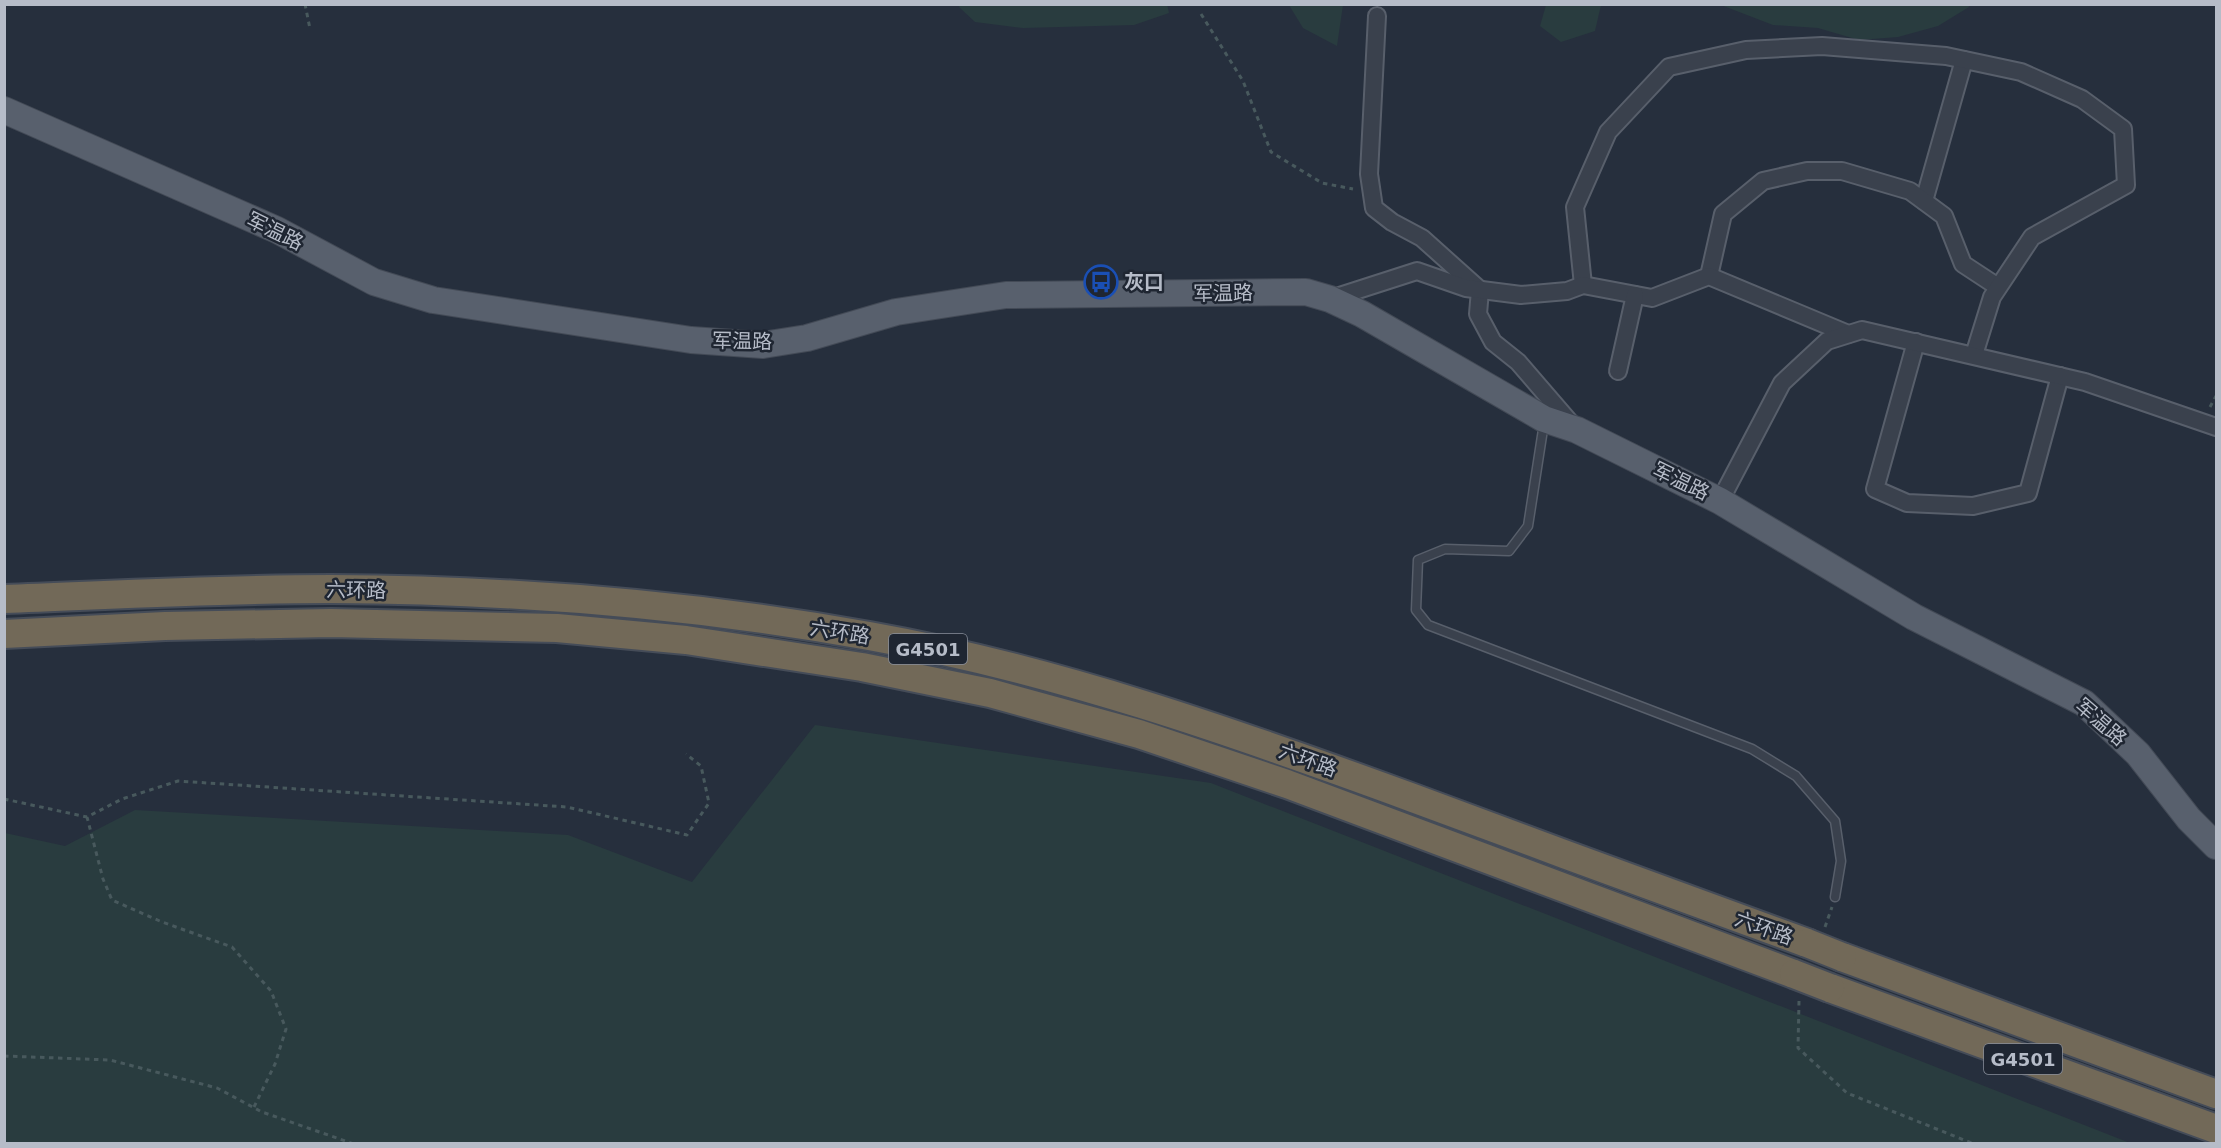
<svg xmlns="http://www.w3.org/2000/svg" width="2221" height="1148" font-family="'DejaVu Sans','Noto Sans SC',sans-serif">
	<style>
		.green { fill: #293c3f }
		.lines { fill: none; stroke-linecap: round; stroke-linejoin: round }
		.lane-casing { stroke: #585f6b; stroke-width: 11 }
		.street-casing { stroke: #585f6b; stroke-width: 20 }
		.primary-casing { stroke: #434a56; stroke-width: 28 }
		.highway-casing { stroke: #454c58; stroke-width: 32 }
		.path { stroke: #48595d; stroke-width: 3; stroke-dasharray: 4.5 4.5; stroke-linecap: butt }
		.lane { stroke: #3a414d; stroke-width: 8 }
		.street { stroke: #3a414d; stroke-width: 16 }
		.primary { stroke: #58606d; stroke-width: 26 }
		.highway { stroke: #726958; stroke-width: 28 }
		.highway-bridge-casing { stroke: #454c58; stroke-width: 32; stroke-linecap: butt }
		.highway-bridge { stroke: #726958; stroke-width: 28 }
		.labels { text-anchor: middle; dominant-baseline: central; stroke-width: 5; stroke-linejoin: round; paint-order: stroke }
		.shield { fill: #1f2632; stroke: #898f9b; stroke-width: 1.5 }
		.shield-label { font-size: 18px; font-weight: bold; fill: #b6bcc8 }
		.street-label { font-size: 20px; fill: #b6bcc8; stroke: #1f2632 }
		.poi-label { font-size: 20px; font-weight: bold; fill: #b6bcc8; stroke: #1f2632; text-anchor: start }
	</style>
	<rect width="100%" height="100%" fill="#262f3d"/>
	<g class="green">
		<path d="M1968,4L1969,7L1938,26L1898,37L1859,40L1818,28L1773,25L1721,5Z"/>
		<path d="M960,5L1167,4L1169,13L1134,25L1023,28L975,22L959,7Z"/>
		<path d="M1289,5H1343L1337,46L1303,28Z"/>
		<path d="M1546,5H1601L1595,31L1561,42L1540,26Z"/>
		<path d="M815,725L1211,783L2130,1143H5V833L65,846L135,810L568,835L692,882Z"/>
	</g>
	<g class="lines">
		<defs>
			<path id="lane" d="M1544,423L1528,526L1509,551L1445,549L1418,560L1416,610L1428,625L1752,749L1796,776L1835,821L1841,861L1835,897"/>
			<g id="street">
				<path d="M1377,16L1369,174L1374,208L1392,222L1422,238L1480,290L1478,314L1493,342L1518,362L1574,427"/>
				<path d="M1924,201L1964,60"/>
				<path d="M1709,276L1723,214L1763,181L1807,171H1842L1910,191L1944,216L1963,264L1998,287"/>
				<path d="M1583,285L1575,207L1608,132L1669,67L1746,50L1822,46L1946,56L2021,72L2082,99L2123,129L2126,185L2032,237L1992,297L1974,355"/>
				<path d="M1330,299L1417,271L1466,288L1521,295L1567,291L1583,285L1652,298L1709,276L1848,334"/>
				<path d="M1916,342L1875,489L1907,503L1973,506L2028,493L2060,376"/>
				<path d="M1618,371L1635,295"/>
				<path d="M1720,501L1782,383L1827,341L1862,330L2085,382L2216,427"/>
			</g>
			<path id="primary" d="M4,110L277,230L374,282L433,300L691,340L763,345L807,338L896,312L1006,295L1306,292L1330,299L1362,314L1544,419L1577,430L1720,501L1914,617L2084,703L2138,754L2189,819L2216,846"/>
			<g id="highway">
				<path d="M4,599C113,595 222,589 331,589C510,590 692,604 869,636C1055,669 1236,733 1413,798C1544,847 1676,895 1807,943"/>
				<path d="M4,634L165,626L331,623L557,628L686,640L862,667L990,693L1139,734L1287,784L1794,974"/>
				<path d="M1842,957L2216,1094"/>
				<path d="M1830,988L2216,1129"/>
			</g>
		</defs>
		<use href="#lane" class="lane-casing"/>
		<use href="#street" class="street-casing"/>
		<use href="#primary" class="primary-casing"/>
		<use href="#highway" class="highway-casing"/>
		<g class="path">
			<path d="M305,4L310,29"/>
			<path d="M1201,14L1243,81L1271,152L1322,183L1353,189"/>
			<path d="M2210,407L2216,396"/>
			<path d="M4,799L87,817"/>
			<path d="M1825,927L1832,907"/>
			<path d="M1799,1001L1798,1048L1847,1093L1974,1144"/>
			<path d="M4,1056L110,1060L217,1088L262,1112L354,1144"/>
			<path d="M254,1107L275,1064L286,1029L271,991L232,947L162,922L112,900L103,879L87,817L122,799L178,781L567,807L687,835L709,803L701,766L686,754"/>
		</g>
		<use href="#lane" class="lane"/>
		<use href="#street" class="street"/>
		<use href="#primary" class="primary"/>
		<use href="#highway" class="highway"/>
		<defs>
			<g id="highway-bridge">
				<path d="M1807,943L1842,957"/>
				<path d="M1794,974L1830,988"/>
			</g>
		</defs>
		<use href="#highway-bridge" class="highway-bridge-casing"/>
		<use href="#highway-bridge" class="highway-bridge"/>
	</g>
	<defs>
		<symbol id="bus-ring" viewBox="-11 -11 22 22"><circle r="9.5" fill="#1f2632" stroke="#1a4fb4" stroke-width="1.5"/><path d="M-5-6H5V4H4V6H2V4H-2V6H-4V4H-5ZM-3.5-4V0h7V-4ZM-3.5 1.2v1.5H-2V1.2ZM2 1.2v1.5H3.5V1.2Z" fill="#1a4fb4"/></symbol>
	</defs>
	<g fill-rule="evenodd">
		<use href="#bus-ring" x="1082" y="263" width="38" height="38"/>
	</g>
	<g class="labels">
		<g class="shield">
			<rect x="889" y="634" width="78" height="30" rx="4.5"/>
			<rect x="1984" y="1044" width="78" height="30" rx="4.5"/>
		</g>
		<g class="shield-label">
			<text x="928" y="649">G4501</text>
			<text x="2023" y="1059">G4501</text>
		</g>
		<g class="street-label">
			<text transform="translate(275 231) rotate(26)">军温路</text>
			<text transform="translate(1223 293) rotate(-1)">军温路</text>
			<text transform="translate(742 341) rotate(1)">军温路</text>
			<text transform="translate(1681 481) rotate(26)">军温路</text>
			<text transform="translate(356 590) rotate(1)">六环路</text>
			<text transform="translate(840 632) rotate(9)">六环路</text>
			<text transform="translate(2101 722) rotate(41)">军温路</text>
			<text transform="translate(1308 760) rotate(20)">六环路</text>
			<text transform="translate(1764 928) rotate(20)">六环路</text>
		</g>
		<g class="poi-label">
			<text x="1124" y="282">灰口</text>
		</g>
	</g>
	<rect width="2221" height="1148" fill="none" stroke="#b6bcc8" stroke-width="12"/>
</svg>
